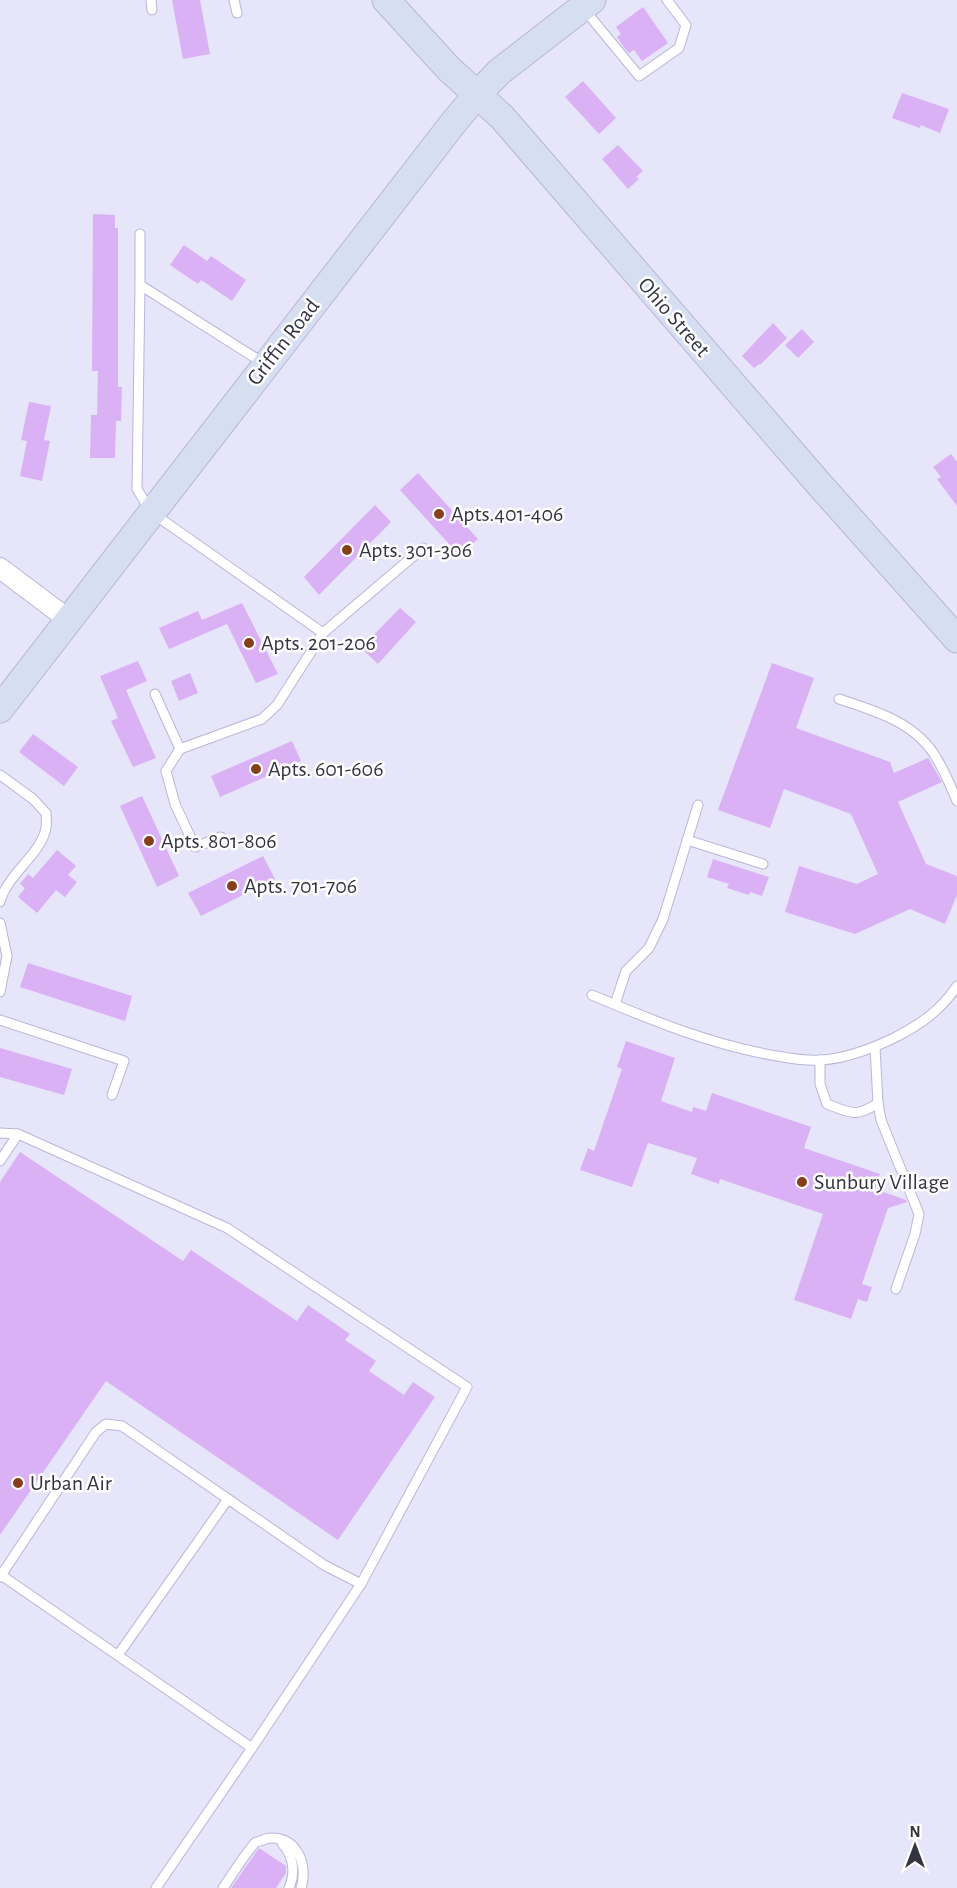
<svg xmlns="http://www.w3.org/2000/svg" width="957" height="1888" font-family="'Alegreya Sans',sans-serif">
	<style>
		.building { fill: #dbb1f5 }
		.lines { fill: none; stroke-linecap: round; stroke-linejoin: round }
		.lane-casing { stroke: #b9b6d8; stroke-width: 11 }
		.street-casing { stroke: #b9b6d8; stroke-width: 22 }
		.secondary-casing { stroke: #b9b6d8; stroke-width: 29 }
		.lane { stroke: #fff; stroke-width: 9 }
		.street { stroke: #fff; stroke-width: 20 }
		.secondary { stroke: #d6dff1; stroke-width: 27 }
		.poi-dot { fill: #853f1b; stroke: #fff; stroke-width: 2 }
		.labels { text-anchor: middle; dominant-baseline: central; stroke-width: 5; stroke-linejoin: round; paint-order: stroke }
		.street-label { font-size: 22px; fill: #343340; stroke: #fff }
		.poi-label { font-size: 22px; fill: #343340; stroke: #fff; text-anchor: start }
	</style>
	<rect width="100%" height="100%" fill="#e6e5fa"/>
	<g class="building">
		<path d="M172,0H200L210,54L183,59Z"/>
		<path d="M643,7L668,43L642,61L634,50L629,53L625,49L617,37L621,34L616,27Z"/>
		<path d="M583,81L616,118L599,134L565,97Z"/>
		<path d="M902,93L949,109L940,133L921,125L920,128L892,118Z"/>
		<path d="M618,145L643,171L636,177L639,179L628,189L602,159Z"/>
		<path d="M93,214L115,215V228H118V387H122L121,421H116L115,458H90L91,415H97L98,371H92Z"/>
		<path d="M184,245L207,261L211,256L246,280L232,301L201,280L198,284L170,265Z"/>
		<path d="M773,323L787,338L760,365L759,364L754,368L742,356Z"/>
		<path d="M802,329L814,342L798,358L785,345Z"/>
		<path d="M29,402L51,406L44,440L50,441L42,481L20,476L27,441L21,440Z"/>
		<path d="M951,454L957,462V506L937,479L941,477L933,467Z"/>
		<path d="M418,473L478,539L459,555L400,490Z"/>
		<path d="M375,505L391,522L319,595L304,577Z"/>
		<path d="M242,603L278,674L256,683L227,624L169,649L159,628L198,611L202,620Z"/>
		<path d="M400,608L416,622L378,664L361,648Z"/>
		<path d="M138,661L147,681L126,690L156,758L133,767L111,721L118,718L100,676Z"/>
		<path d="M772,663L814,678L796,728L890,762L894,773L928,758L931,763L942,782L898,802L926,864L957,876V895L945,924L910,909L855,934L785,912L799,866L857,884L878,874L851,814L784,789L770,828L718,810Z"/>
		<path d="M190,673L198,693L179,701L171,681Z"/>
		<path d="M33,734L78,767L64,786L19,752Z"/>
		<path d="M292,741L301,761L220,797L211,776Z"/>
		<path d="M142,796L179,876L157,887L120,806Z"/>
		<path d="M57,850L76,866L68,875L77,882L65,897L56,890L37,913L18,897L25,888L20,884L28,874L33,878Z"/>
		<path d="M263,856L275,879L201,916L188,893Z"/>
		<path d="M713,859L769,877L762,896L750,892L749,895L727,888L729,884L707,877Z"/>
		<path d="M28,963L132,996L125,1021L20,987Z"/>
		<path d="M626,1041L675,1058L661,1101L692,1112L693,1107L706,1111L712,1093L811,1127L804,1148L880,1174L875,1189L906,1200L907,1202L888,1208L862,1284L872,1287L867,1302L858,1299L851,1319L794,1300L823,1214L720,1179L719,1184L691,1174L697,1158L648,1143L632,1187L580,1170L588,1148L594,1151L622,1069L617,1067Z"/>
		<path d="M0,1048L72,1069L64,1095L0,1077Z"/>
		<path d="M20,1152L183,1261L191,1250L297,1321L308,1305L350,1334L345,1340L376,1361L369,1371L404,1395L413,1382L435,1397L338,1540L106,1381L0,1535V1182Z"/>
		<path d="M259,1848L286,1866V1873L276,1888H231Z"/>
	</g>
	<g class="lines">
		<defs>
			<g id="lane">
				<path d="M151,0L152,10"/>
				<path d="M234,0L237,13"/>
				<path d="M583,8L639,76L679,48L686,25L667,0"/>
				<path d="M140,234V285"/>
				<path d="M265,364L140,285L137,489L151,512L323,633"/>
				<path d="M155,694L180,749"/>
				<path d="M839,699C876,711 917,723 937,759C945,772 951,787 957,801"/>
				<path d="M0,775L33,799L46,813C46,817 47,823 46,828C41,855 7,874 0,902"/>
				<path d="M221,837L195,847L175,804L166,771L180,749L262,719L277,705L323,633L423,548"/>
				<path d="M687,840L763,864"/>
				<path d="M0,923L7,956L0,992"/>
				<path d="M592,995C653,1021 717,1047 783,1057C795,1059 808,1061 820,1060C846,1059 871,1049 894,1038C921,1024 940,1011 957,986"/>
				<path d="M615,1004L626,971L649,948L663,919L698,805"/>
				<path d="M0,1020L124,1061L112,1095"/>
				<path d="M875,1047L878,1103L881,1120L919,1214L915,1234L896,1289"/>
				<path d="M820,1060V1084L827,1104C850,1113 856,1118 878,1103"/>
				<path d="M0,1133L18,1134L227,1228L467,1387L361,1584L252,1748L156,1888"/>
				<path d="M0,1161L18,1134"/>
				<path d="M1,1575L252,1748"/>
				<path d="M0,1577L96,1432L106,1424L122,1426L324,1565L361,1584"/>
				<path d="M118,1655L228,1499"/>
				<path d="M282,1843C293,1856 296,1872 289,1888"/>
				<path d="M223,1888C229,1879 250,1847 256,1842C257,1842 264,1840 265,1839C295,1832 309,1864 301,1888"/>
			</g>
			<path id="street" d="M0,568L69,620"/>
			<g id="secondary">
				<path d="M386,0L449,69L502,117L819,484L957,639"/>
				<path d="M0,709L454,122L476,96L499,72L592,0"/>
			</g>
		</defs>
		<use href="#lane" class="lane-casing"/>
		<use href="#street" class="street-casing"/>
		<use href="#secondary" class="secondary-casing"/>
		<use href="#lane" class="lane"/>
		<use href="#street" class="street"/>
		<use href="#secondary" class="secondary"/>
	</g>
	<g class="poi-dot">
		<circle cx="439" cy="514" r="6"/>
		<circle cx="347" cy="550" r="6"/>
		<circle cx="249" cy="643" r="6"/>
		<circle cx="256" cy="769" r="6"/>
		<circle cx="149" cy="841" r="6"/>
		<circle cx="232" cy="886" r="6"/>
		<circle cx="802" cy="1182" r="6"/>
		<circle cx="18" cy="1483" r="6"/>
	</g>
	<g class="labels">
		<g class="street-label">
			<text transform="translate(674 317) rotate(49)">Ohio Street</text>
			<text transform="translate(283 342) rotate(-52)">Griffin Road</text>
		</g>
		<g class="poi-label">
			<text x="451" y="514">Apts.401-406</text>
			<text x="359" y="550">Apts. 301-306</text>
			<text x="261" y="643">Apts. 201-206</text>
			<text x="268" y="769">Apts. 601-606</text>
			<text x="161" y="841">Apts. 801-806</text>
			<text x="244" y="886">Apts. 701-706</text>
			<text x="814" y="1182">Sunbury Village</text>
			<text x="30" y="1483">Urban Air</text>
		</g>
	</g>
	<g transform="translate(915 1846)" stroke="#ffffff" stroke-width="4.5" paint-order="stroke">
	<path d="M0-4.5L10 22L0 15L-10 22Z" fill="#343340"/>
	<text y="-9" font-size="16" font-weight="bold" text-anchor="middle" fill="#343340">N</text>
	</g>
</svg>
